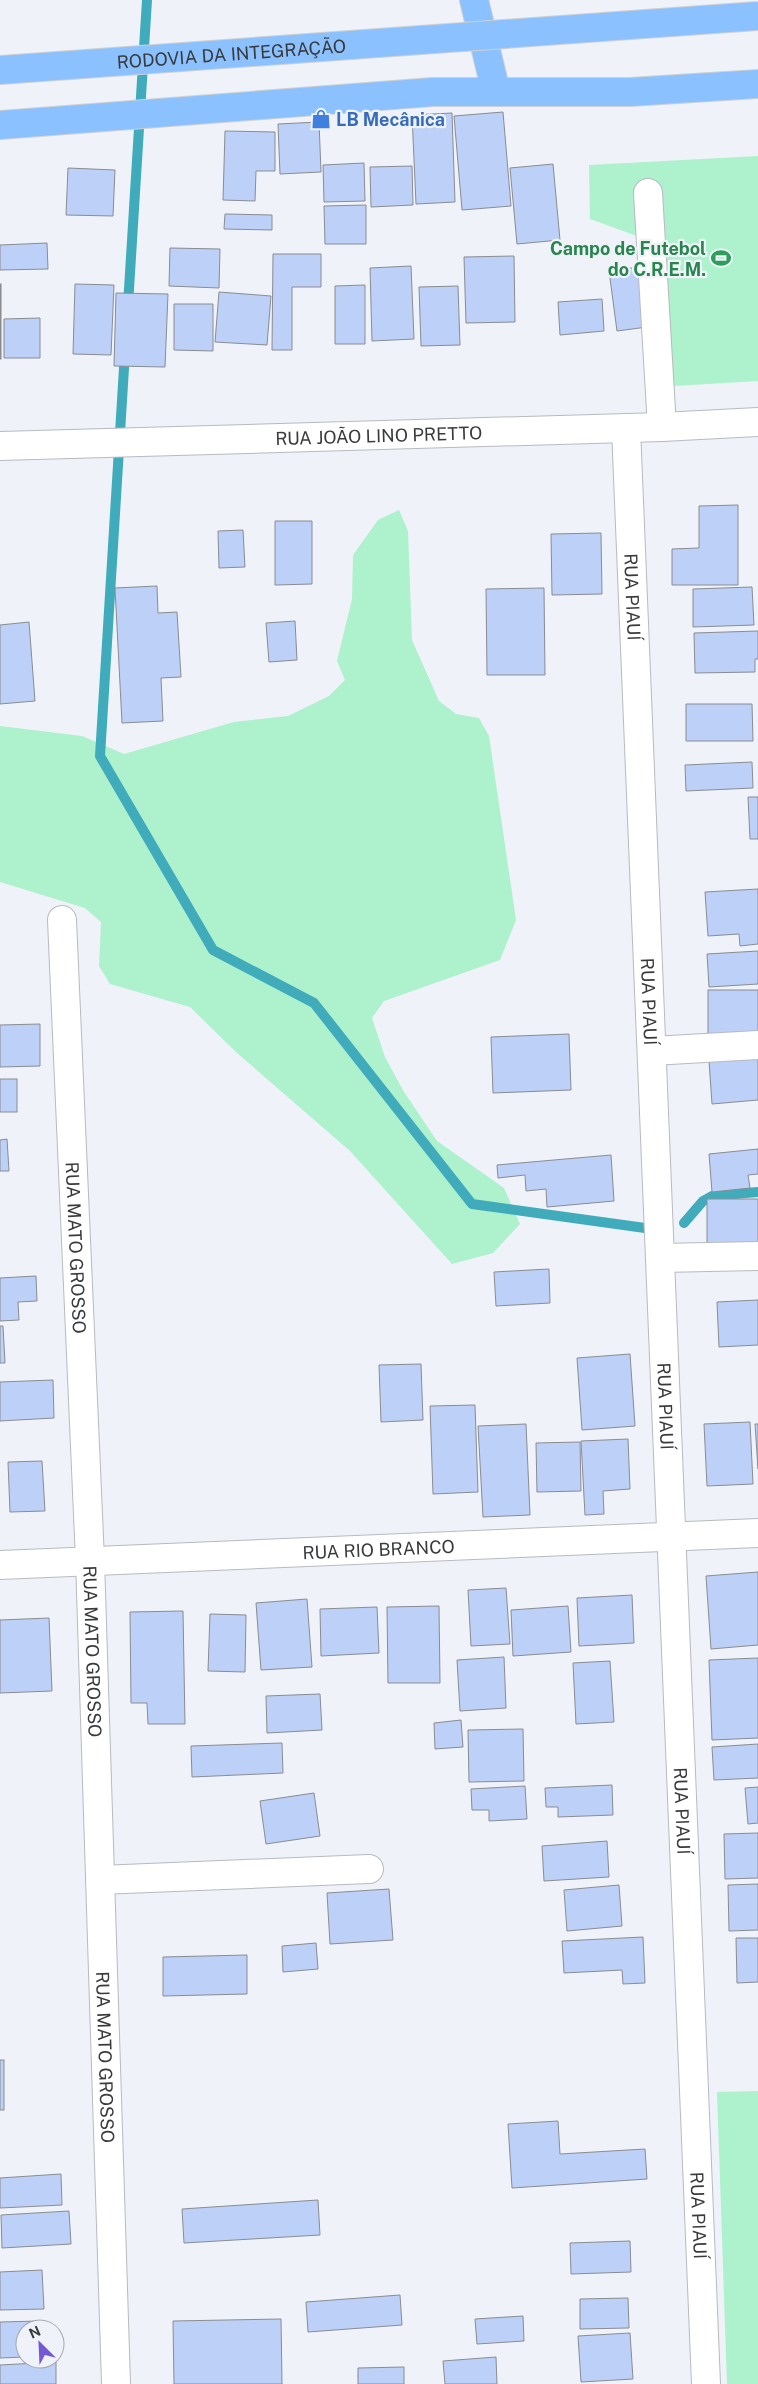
<svg xmlns="http://www.w3.org/2000/svg" width="758" height="2384" font-family="'Public Sans',sans-serif">
	<style>
		.green { fill: #adf1cd }
		.lines { fill: none; stroke-linecap: round; stroke-linejoin: round }
		.stream { stroke: #40abbb; stroke-width: 10 }
		.building { fill: #bdd0f7; stroke: #8a8c91 }
		.minor-casing { stroke: #b8bac0; stroke-width: 30 }
		.highway-casing { stroke: #cfd0d0; stroke-width: 30 }
		.minor { stroke: #fff; stroke-width: 28 }
		.highway { stroke: #8ac1fe; stroke-width: 28 }
		.highway-bridge-casing { stroke: #cfd0d0; stroke-width: 30; stroke-linecap: butt }
		.highway-bridge { stroke: #8ac1fe; stroke-width: 28 }
		.labels { text-anchor: middle; dominant-baseline: central; stroke-width: 4.5; stroke-linejoin: round; paint-order: stroke }
		.street-label { font-size: 18px; fill: #393a3c; stroke: #eff2f8 }
		.shop-label { font-size: 18px; font-weight: bold; fill: #366cbe; stroke: #eff2f8; text-anchor: start }
		.leisure-label { font-size: 18px; font-weight: bold; fill: #27864d; stroke: #eff2f8; text-anchor: end }
	</style>
	<rect width="100%" height="100%" fill="#eff2f8"/>
	<g class="green">
		<path d="M758,156V381L674,386L662,245L590,219L589,165Z"/>
		<path d="M399,510L408,531L412,640L439,701L456,714L479,718L489,736L516,920L500,960L384,1001L372,1018L385,1057L404,1092L437,1141L504,1188L520,1224L493,1253L452,1264L350,1151L236,1052L190,1007L110,984L99,966L101,922L85,908L0,882V726L82,736L124,754L234,722L288,716L329,696L345,680L337,661L352,599L353,555L378,520Z"/>
		<path d="M758,2091V2384H727L717,2092Z"/>
	</g>
	<g class="lines">
		<g class="stream">
			<path d="M128,305L147,0"/>
			<path d="M125,352L100,756L213,950L314,1003L472,1204L645,1228"/>
			<path d="M684,1223L703,1201L712,1196L758,1192"/>
		</g>
	</g>
	<g class="building">
		<path d="M503,112L511,206L462,210L454,116Z"/>
		<path d="M452,113L455,202L416,204L412,115Z"/>
		<path d="M319,122L321,172L280,174L278,124Z"/>
		<path d="M225,131L275,132V171H256L255,201L223,200Z"/>
		<path d="M364,163L365,201L324,202L323,165Z"/>
		<path d="M553,164L560,240L517,244L510,168Z"/>
		<path d="M412,166L413,205L371,207L370,167Z"/>
		<path d="M68,168L115,170L113,216L66,215Z"/>
		<path d="M366,205V244H325L324,206Z"/>
		<path d="M225,214L272,215V230L224,229Z"/>
		<path d="M47,243L48,269L0,270V245Z"/>
		<path d="M170,248L220,249L219,288L169,286Z"/>
		<path d="M273,254H321V287H292V350H272Z"/>
		<path d="M514,256L515,322L466,323L464,257Z"/>
		<path d="M411,266L414,339L372,341L370,268Z"/>
		<path d="M639,267L647,327L617,331L609,271Z"/>
		<rect x="0" y="284" width="1" height="75"/>
		<path d="M75,284L114,285L111,355L73,354Z"/>
		<path d="M365,285V344H335V286Z"/>
		<path d="M458,286L460,345L421,346L419,287Z"/>
		<path d="M219,292L271,296L267,345L215,342Z"/>
		<path d="M116,293L168,294L165,367L114,366Z"/>
		<path d="M602,299L604,331L560,335L558,302Z"/>
		<path d="M174,304H213V351L174,350Z"/>
		<path d="M40,318V358H4V319Z"/>
		<path d="M738,505V585H672V549L699,548V506Z"/>
		<path d="M275,521H312V584L275,585Z"/>
		<path d="M243,530L245,567L219,568L218,531Z"/>
		<path d="M601,533L602,594L552,595L551,534Z"/>
		<path d="M157,586L158,613L177,612L181,677L161,678L163,721L122,723L115,588Z"/>
		<path d="M752,587L754,625L693,627V589Z"/>
		<path d="M544,588L545,675H487L486,589Z"/>
		<path d="M295,621L297,660L269,662L266,623Z"/>
		<path d="M29,622L35,701L0,704V625Z"/>
		<path d="M758,631V659H755V672L695,673L694,633Z"/>
		<path d="M686,704H752L753,741H686Z"/>
		<path d="M752,762L753,788L686,791L685,765Z"/>
		<path d="M748,797H758V839H750Z"/>
		<path d="M758,889V944L740,946L739,934L708,936L705,892Z"/>
		<path d="M758,951V984L709,987L707,954Z"/>
		<rect x="708" y="990" width="50" height="44"/>
		<path d="M40,1024V1066L0,1067V1025Z"/>
		<path d="M569,1034L571,1090L493,1093L491,1037Z"/>
		<path d="M758,1057V1100L712,1104L709,1061Z"/>
		<rect x="0" y="1079" width="17" height="33"/>
		<path d="M7,1139L9,1171H0V1140Z"/>
		<path d="M758,1149V1174L748,1175L750,1188L712,1192L709,1154Z"/>
		<path d="M611,1155L614,1201L547,1207L546,1189L526,1191L525,1175L498,1178L497,1165Z"/>
		<rect x="707" y="1199" width="51" height="45"/>
		<path d="M549,1269L550,1303L496,1306L494,1272Z"/>
		<path d="M36,1276L37,1301L18,1302L19,1320L0,1321V1278Z"/>
		<path d="M758,1300V1345L719,1347L717,1302Z"/>
		<path d="M0,1326H3L5,1363H0Z"/>
		<path d="M630,1354L635,1426L582,1430L577,1358Z"/>
		<path d="M421,1364L423,1420L381,1422L379,1365Z"/>
		<path d="M53,1380L54,1418L0,1421V1382Z"/>
		<path d="M475,1405L478,1492L433,1494L430,1406Z"/>
		<path d="M750,1422L753,1484L707,1486L704,1424Z"/>
		<path d="M526,1424L530,1515L483,1517L478,1426Z"/>
		<path d="M755,1424H758V1469Z"/>
		<path d="M628,1439L630,1489L603,1491L604,1514L585,1515L581,1441Z"/>
		<path d="M580,1442L581,1491L537,1492L536,1443Z"/>
		<path d="M42,1461L45,1511L10,1512L8,1462Z"/>
		<path d="M758,1572V1645L711,1649L706,1576Z"/>
		<path d="M506,1588L510,1644L471,1646L468,1590Z"/>
		<path d="M632,1595L634,1643L579,1646L577,1598Z"/>
		<path d="M307,1599L312,1667L261,1670L256,1603Z"/>
		<path d="M439,1606L440,1683H388L387,1607Z"/>
		<path d="M568,1606L571,1652L513,1656L511,1610Z"/>
		<path d="M377,1607L379,1653L321,1656L320,1609Z"/>
		<path d="M183,1611L185,1724H148L147,1703H131L130,1612Z"/>
		<path d="M210,1614L246,1615L245,1672L208,1671Z"/>
		<path d="M49,1618L52,1691L0,1693V1620Z"/>
		<path d="M504,1657L506,1708L460,1711L457,1660Z"/>
		<path d="M758,1658V1738L712,1740L709,1660Z"/>
		<path d="M610,1661L614,1722L576,1724L573,1663Z"/>
		<path d="M320,1694L322,1730L267,1733L266,1696Z"/>
		<path d="M461,1720L463,1747L435,1749L434,1723Z"/>
		<path d="M523,1729L524,1781L469,1782L468,1730Z"/>
		<path d="M282,1743L283,1773L192,1777L191,1746Z"/>
		<path d="M758,1744V1778L714,1780L712,1747Z"/>
		<path d="M612,1785L613,1815L558,1817V1807H546L545,1788Z"/>
		<path d="M525,1786L527,1819L489,1821V1810H472L471,1789Z"/>
		<path d="M758,1787V1823L748,1824L745,1788Z"/>
		<path d="M314,1793L320,1836L266,1844L260,1801Z"/>
		<path d="M758,1833V1878L725,1879L724,1834Z"/>
		<path d="M607,1841L609,1877L544,1881L542,1846Z"/>
		<path d="M758,1884V1930L729,1931L728,1885Z"/>
		<path d="M619,1885L622,1926L567,1931L564,1890Z"/>
		<path d="M389,1889L393,1940L330,1944L327,1893Z"/>
		<path d="M643,1937L645,1983L623,1984L622,1970L564,1973L562,1941Z"/>
		<path d="M736,1938H758V1982L737,1983Z"/>
		<path d="M316,1943L318,1969L283,1972L282,1946Z"/>
		<path d="M247,1955V1994L163,1996V1957Z"/>
		<rect x="0" y="2060" width="4" height="50"/>
		<path d="M558,2121L560,2154L645,2149L647,2179L512,2188L508,2124Z"/>
		<path d="M61,2174L62,2205L0,2208V2178Z"/>
		<path d="M318,2200L320,2235L184,2243L182,2209Z"/>
		<path d="M69,2211L71,2244L2,2248L1,2215Z"/>
		<path d="M630,2241L631,2272L571,2274L570,2243Z"/>
		<path d="M42,2270L44,2309L0,2310V2272Z"/>
		<path d="M400,2295L402,2325L308,2332L306,2302Z"/>
		<path d="M628,2298L629,2328L580,2329V2299Z"/>
		<path d="M523,2316L524,2341L477,2344L475,2319Z"/>
		<path d="M281,2319L282,2384H174L173,2321Z"/>
		<path d="M39,2321V2329H25V2357L0,2358V2322Z"/>
		<path d="M630,2333L633,2379L581,2382L578,2336Z"/>
		<path d="M496,2357L497,2384H445L443,2361Z"/>
		<path d="M56,2362V2384H0V2365Z"/>
		<path d="M404,2367V2384H358V2368Z"/>
	</g>
	<g class="lines">
		<defs>
			<g id="minor">
				<path d="M648,193L662,427"/>
				<path id="s1" d="M626,428L706,2384"/>
				<path id="s2" d="M0,446L662,427L758,422"/>
				<path id="s3" d="M62,920L90,1560L116,2384"/>
				<path d="M652,1051L758,1045"/>
				<path d="M660,1258L758,1256"/>
				<path id="s4" d="M0,1565L758,1533"/>
				<path d="M100,1880L369,1869"/>
			</g>
			<g id="highway">
				<path d="M474,0L496,92"/>
				<path id="s5" d="M0,70L463,37"/>
				<path d="M0,125L433,92H630L758,84"/>
			</g>
		</defs>
		<use href="#minor" class="minor-casing"/>
		<use href="#highway" class="highway-casing"/>
		<use href="#minor" class="minor"/>
		<use href="#highway" class="highway"/>
		<defs>
			<path id="highway-bridge" d="M463,37L758,16"/>
		</defs>
		<use href="#highway-bridge" class="highway-bridge-casing"/>
		<use href="#highway-bridge" class="highway-bridge"/>
	</g>
	<defs>
		<symbol id="shop-bare" viewBox="-9 -9 18 18"><path d="M-5-2.5h2.3a2.7 3.5 0 0 1 5.4 0H5L5.5 6h-11ZM-1.5-2.5h3a1.5 2.3 0 0 0-3 0Z" fill="#3f7fe0" stroke="#eff2f8" stroke-width="2.5" paint-order="stroke"/></symbol>
		<symbol id="stadium-bare" viewBox="-9 -9 18 18"><path d="M0-5a6.5 5 0 1 0 0 10a6.5 5 0 1 0 0-10ZM-3.5-1.8h7v3.6h-7Z" fill="#2e9e5b" stroke="#eff2f8" stroke-width="2.5" paint-order="stroke"/></symbol>
	</defs>
	<g fill-rule="evenodd">
		<use href="#shop-bare" x="307" y="105" width="28" height="28"/>
		<use href="#stadium-bare" x="707" y="244" width="28" height="28"/>
	</g>
	<g class="labels">
		<g class="street-label">
			<text stroke="none"><textPath href="#s5" startOffset="232">RODOVIA DA INTEGRAÇÃO</textPath></text>
			<text stroke="none"><textPath href="#s2" startOffset="379">RUA JOÃO LINO PRETTO</textPath></text>
			<text stroke="none"><textPath href="#s1" startOffset="169">RUA PIAUÍ</textPath></text>
			<text stroke="none"><textPath href="#s1" startOffset="574">RUA PIAUÍ</textPath></text>
			<text stroke="none"><textPath href="#s3" startOffset="328">RUA MATO GROSSO</textPath></text>
			<text stroke="none"><textPath href="#s1" startOffset="979">RUA PIAUÍ</textPath></text>
			<text stroke="none"><textPath href="#s4" startOffset="379">RUA RIO BRANCO</textPath></text>
			<text stroke="none"><textPath href="#s3" startOffset="732">RUA MATO GROSSO</textPath></text>
			<text stroke="none"><textPath href="#s1" startOffset="1384">RUA PIAUÍ</textPath></text>
			<text stroke="none"><textPath href="#s3" startOffset="1138">RUA MATO GROSSO</textPath></text>
			<text stroke="none"><textPath href="#s1" startOffset="1789">RUA PIAUÍ</textPath></text>
		</g>
		<g class="shop-label">
			<text x="336" y="119">LB Mecânica</text>
		</g>
		<g class="leisure-label">
			<text x="706" y="248">Campo de Futebol<tspan x="706" dy="21">do C.R.E.M.</tspan></text>
		</g>
	</g>
	<g transform="translate(40 2344) rotate(336)"><circle r="24" fill="#eff2f8" stroke="#a6a8ad"/>
	<path d="M0-4L9 19L0 12L-9 19Z" fill="#7459d3"/>
	<text y="-8" font-size="14" font-weight="bold" text-anchor="middle" fill="#393a3c">N</text>
	</g>
</svg>
